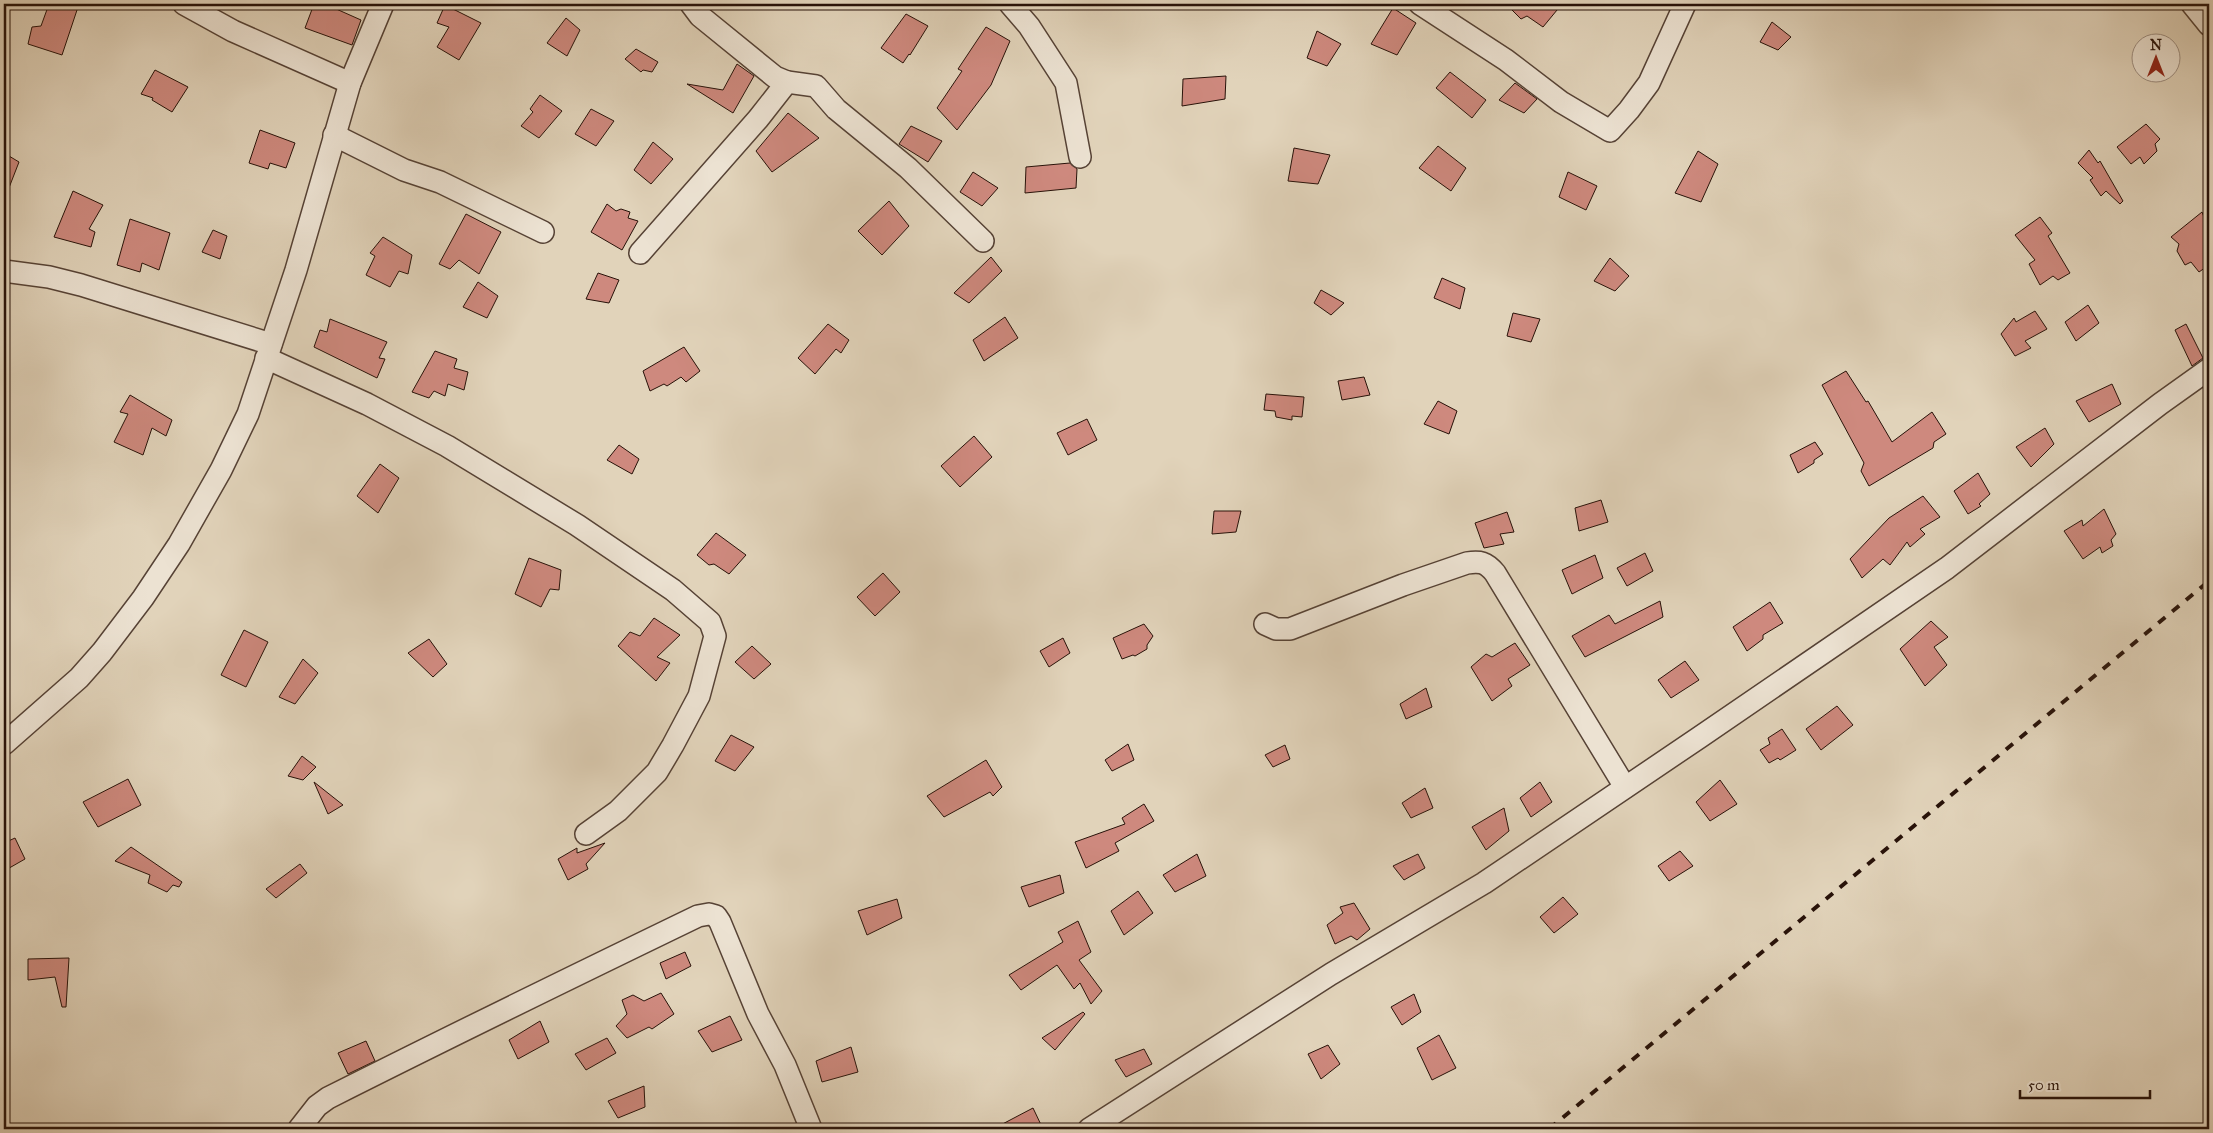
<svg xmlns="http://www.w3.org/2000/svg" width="2213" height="1133" font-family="'IM FELL Great Primer',serif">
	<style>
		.building { fill: #ce897e; stroke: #281209 }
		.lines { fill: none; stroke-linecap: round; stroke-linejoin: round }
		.minor-casing { stroke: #564235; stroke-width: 24 }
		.minor { stroke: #ece2d2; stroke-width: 21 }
		.rail { stroke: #281209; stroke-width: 4; stroke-dasharray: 9 9; stroke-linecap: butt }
	</style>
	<rect width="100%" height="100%" fill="#e1d3ba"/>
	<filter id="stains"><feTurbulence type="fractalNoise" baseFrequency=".004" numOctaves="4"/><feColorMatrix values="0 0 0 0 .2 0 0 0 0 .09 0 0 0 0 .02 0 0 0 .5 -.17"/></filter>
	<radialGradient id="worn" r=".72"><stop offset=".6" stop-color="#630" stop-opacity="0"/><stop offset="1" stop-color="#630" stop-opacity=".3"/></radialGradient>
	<g class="building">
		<path d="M49,4H79L62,55L28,44L32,27L41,26Z"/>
		<path d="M314,4H325L361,20L352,45L305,28Z"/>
		<path d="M1506,4H1562L1543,27L1527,16L1521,19Z"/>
		<path d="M445,5L481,23L459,60L437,47L449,27L437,23Z"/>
		<path d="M1393,8L1416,23L1397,55L1371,44Z"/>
		<path d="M906,14L928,26L910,55L909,54L903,63L881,48Z"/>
		<path d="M566,18L580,30L567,56L547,43Z"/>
		<path d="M1772,22L1791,37L1778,50L1760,42Z"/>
		<path d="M986,27L1010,41L991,85L957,130L937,108L962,71L958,69Z"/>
		<path d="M1317,31L1341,44L1327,66L1307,58Z"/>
		<path d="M636,49L658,62L652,72L643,70L641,72L625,59Z"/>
		<path d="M737,64L754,76L733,113L687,84L723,90Z"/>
		<path d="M155,70L188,87L172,112L152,100L153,98L141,94Z"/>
		<path d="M1450,72L1486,100L1472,118L1436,88Z"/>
		<path d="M1226,76L1225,99L1182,106L1183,79Z"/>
		<path d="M1515,83L1537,99L1524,113L1499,100Z"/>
		<path d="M540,95L562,111L539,138L521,126L533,112L530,109Z"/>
		<path d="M591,109L614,121L596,146L575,134Z"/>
		<path d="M788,113L819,138L772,172L756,151Z"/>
		<path d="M2146,124L2160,139L2155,144L2157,151L2144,164L2140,157L2131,164L2117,147Z"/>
		<path d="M911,126L942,141L928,162L899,144Z"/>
		<path d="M260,130L295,143L286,168L270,163L268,169L249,163Z"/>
		<path d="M653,142L673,159L651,184L634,170Z"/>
		<path d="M1438,146L1466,168L1451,191L1419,168Z"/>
		<path d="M1294,148L1330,155L1318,184L1288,181Z"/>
		<path d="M2089,150L2098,163L2100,161L2123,201L2120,204L2106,191L2101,196L2090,180L2093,178L2078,163Z"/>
		<path d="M1698,151L1718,164L1701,202L1675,193Z"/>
		<path d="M4,153L19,162L5,198H4Z"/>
		<path d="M1070,163L1077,169L1076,188L1025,193L1026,167Z"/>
		<path d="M973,172L998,188L982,206L960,192Z"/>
		<path d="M1568,172L1597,186L1586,210L1559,197Z"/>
		<path d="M73,191L103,205L89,229L95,232L91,247L54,237Z"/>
		<path d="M889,201L909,226L882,255L858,231Z"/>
		<path d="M607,204L616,211L621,209L630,212L628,218L638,221L622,250L591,232Z"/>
		<path d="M2202,212L2209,230L2207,242L2209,244V265L2199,272L2191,262L2185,265L2177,251L2179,244L2171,237Z"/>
		<path d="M466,214L501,232L479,274L459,260L450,269L439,264Z"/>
		<path d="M2040,217L2052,233L2048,236L2070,273L2058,280L2053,276L2040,285L2029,264L2035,260L2015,235Z"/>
		<path d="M130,219L170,233L159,270L142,263L140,272L117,265Z"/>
		<path d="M213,230L227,236L220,259L202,252Z"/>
		<path d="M383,237L412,255L408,274L399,271L390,287L366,275L375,256L370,253Z"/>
		<path d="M991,257L1002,271L969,303L954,293Z"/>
		<path d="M1610,258L1629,276L1615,291L1594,281Z"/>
		<path d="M598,273L619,280L609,303L586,299Z"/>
		<path d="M1442,278L1465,288L1460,309L1434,298Z"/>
		<path d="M478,282L498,296L487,318L463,307Z"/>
		<path d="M1321,290L1344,303L1331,315L1314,303Z"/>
		<path d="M2088,305L2099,323L2076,341L2065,322Z"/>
		<path d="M2035,311L2047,329L2025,341L2031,348L2015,356L2001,334L2014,318L2016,322Z"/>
		<path d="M1513,313L1540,319L1531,342L1507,336Z"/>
		<path d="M1005,317L1018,338L984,361L973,340Z"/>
		<path d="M330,319L387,342L379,358L385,359L377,378L314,347L320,330L327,332Z"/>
		<path d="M828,324L849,340L841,353L836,349L815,374L798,358Z"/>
		<path d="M2186,324L2203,358L2192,366L2175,330Z"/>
		<path d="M684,347L700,371L686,382L681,377L667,386L664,384L650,391L643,371Z"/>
		<path d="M435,351L457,359L454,368L468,372L464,390L448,384L445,396L434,391L429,398L412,392Z"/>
		<path d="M1846,371L1866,402L1868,401L1892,442L1932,412L1946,434L1934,442L1933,448L1869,486L1861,471L1864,463L1822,385Z"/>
		<path d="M1364,377L1370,395L1342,400L1338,381Z"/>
		<path d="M2112,384L2121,404L2089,422L2076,401Z"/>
		<path d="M1266,394L1304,397L1302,417L1292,416V420L1276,417L1275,411L1264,410Z"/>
		<path d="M130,395L172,420L166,436L152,428L143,455L114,442L128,414L120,412Z"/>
		<path d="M1438,401L1457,411L1449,434L1424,424Z"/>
		<path d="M1087,419L1097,440L1068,455L1057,433Z"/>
		<path d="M2045,428L2054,444L2031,467L2016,447Z"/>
		<path d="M974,436L992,457L960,487L941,466Z"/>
		<path d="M1815,442L1823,454L1814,460V463L1798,473L1790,455Z"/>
		<path d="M619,445L639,459L632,474L607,460Z"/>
		<path d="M380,464L399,478L378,513L357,496Z"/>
		<path d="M1978,473L1990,494L1979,504L1981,506L1968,514L1954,491Z"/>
		<path d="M1923,496L1940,517L1920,529L1925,534L1910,547L1907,542L1890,565L1883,559L1862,578L1850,559L1889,518Z"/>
		<path d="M1601,500L1608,522L1579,531L1575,508Z"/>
		<path d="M2104,509L2116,534L2111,540L2113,546L2102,553L2100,547L2083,559L2064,531L2082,520L2083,526Z"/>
		<path d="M1214,511H1241L1236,532L1212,534Z"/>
		<path d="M1507,512L1514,532L1500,534L1504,544L1484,548L1475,523Z"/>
		<path d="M716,533L746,555L729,574L714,564L709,565L697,555Z"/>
		<path d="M1645,553L1653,571L1627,586L1617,568Z"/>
		<path d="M1595,555L1603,578L1572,594L1562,570Z"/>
		<path d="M529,558L561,570L559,590L550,589L541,607L515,594Z"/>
		<path d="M883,573L900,592L875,616L857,597Z"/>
		<path d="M1660,601L1663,617L1585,657L1572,636L1609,615L1615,624Z"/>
		<path d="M1770,602L1783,623L1763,635V639L1747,651L1733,627Z"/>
		<path d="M654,618L680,635L657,657L670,663L656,681L618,646L630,632L640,636Z"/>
		<path d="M1931,621L1948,637L1934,647L1947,665L1925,686L1900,649Z"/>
		<path d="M1144,624L1153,636L1147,645V649L1135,656L1133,655L1122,659L1113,638Z"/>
		<path d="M244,630L268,642L246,687L221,675Z"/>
		<path d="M1063,638L1070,653L1049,667L1040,651Z"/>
		<path d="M429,639L447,664L433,677L408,653Z"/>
		<path d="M1515,643L1530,665L1508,679L1512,686L1492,701L1471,667L1486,654L1492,657Z"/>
		<path d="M752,646L771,664L754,679L735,662Z"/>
		<path d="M303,659L318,673L295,704L279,697Z"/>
		<path d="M1685,661L1699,680L1671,698L1658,680Z"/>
		<path d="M1426,688L1432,707L1406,719L1400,704Z"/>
		<path d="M1837,706L1853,725L1821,750L1806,729Z"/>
		<path d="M1782,729L1796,750L1780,760L1778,758L1769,763L1760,750L1770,744L1768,738Z"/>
		<path d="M731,735L754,747L735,771L715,761Z"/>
		<path d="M1128,744L1134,760L1112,771L1105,760Z"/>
		<path d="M1285,745L1290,759L1273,767L1265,755Z"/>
		<path d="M302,756L316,767L303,780L288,776Z"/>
		<path d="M986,760L1002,787L993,796L990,792L944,817L927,796Z"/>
		<path d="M128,779L141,805L98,827L83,802Z"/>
		<path d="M1720,780L1737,804L1710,821L1696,802Z"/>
		<path d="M314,782L343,805L328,814Z"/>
		<path d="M1540,782L1552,802L1531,817L1520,798Z"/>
		<path d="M1425,788L1433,808L1411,818L1402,803Z"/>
		<path d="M1144,804L1154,821L1115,843L1119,851L1086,868L1075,842L1125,824L1122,818Z"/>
		<path d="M1504,808L1509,831L1486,850L1472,827Z"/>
		<path d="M15,838L25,859L4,871V843Z"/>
		<path d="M605,843L586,864L588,869L568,880L558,859L577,848V853Z"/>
		<path d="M131,847L182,882L179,887L173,885L167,892L148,883L150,875L115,861Z"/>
		<path d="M1680,851L1693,866L1669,881L1658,866Z"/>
		<path d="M1197,854L1206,876L1175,892L1163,875Z"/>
		<path d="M1418,854L1425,868L1404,880L1393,866Z"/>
		<path d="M300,864L307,873L276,898L266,889Z"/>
		<path d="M1060,875L1064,893L1029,907L1021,887Z"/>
		<path d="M1138,891L1153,913L1124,935L1111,911Z"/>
		<path d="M1563,897L1578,914L1554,933L1540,917Z"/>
		<path d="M897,899L902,918L867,935L858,911Z"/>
		<path d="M1354,903L1370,929L1357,940L1351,936L1335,944L1327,925L1343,913L1340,907Z"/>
		<path d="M1078,921L1091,952L1079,960L1102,991L1091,1004L1080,983L1074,989L1057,965L1021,990L1009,975L1063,942L1058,932Z"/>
		<path d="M685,952L691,966L666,979L660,963Z"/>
		<path d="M69,958L66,1007H62L55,977L28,980V959Z"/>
		<path d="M661,993L674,1014L652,1029L649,1027L627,1038L616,1026L627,1014L622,1000L633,995L644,1001Z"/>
		<path d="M1414,994L1421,1012L1402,1025L1391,1007Z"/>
		<path d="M1083,1012L1085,1014L1055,1050L1042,1038Z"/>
		<path d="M730,1016L742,1040L712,1052L698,1031Z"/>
		<path d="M540,1021L549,1042L518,1059L509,1040Z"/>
		<path d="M1439,1035L1456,1068L1432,1080L1417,1048Z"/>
		<path d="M607,1038L616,1053L586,1070L575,1054Z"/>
		<path d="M366,1041L375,1061L348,1074L338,1053Z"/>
		<path d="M1328,1045L1340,1064L1321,1079L1308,1054Z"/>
		<path d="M851,1047L858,1072L822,1082L816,1061Z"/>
		<path d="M1144,1049L1152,1064L1126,1077L1115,1060Z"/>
		<path d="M644,1086L645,1107L618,1118L608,1101Z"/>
		<path d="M1033,1108L1043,1129H993Z"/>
	</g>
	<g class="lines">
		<defs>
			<g id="minor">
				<path d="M184,4L233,31L350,83"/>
				<path d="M1010,4L1029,26L1066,83L1080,157"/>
				<path d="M1420,4L1506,60L1561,102L1610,131L1629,110L1649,83L1685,4"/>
				<path d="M2192,4L2209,25"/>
				<path d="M787,82L816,86L836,109L908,168L983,241"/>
				<path d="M334,135L404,170L440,182L543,232"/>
				<path d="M640,253L758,119L787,82L775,77L700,16L691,4"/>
				<path d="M4,271L49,277L81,285L271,344"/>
				<path d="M266,358L367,404L447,446L577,525L673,590L710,622L715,636L699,696L673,745L657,772L618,811L586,834"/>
				<path d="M1265,624L1276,629H1290L1403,585L1467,563C1480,561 1486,562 1495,573L1625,787"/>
				<path d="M4,744L79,678L102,652L143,598L179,544L221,470L248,414L296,270L350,83L383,4"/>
				<path d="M299,1129L317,1106L328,1098C451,1036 574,976 698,916L709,914L716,916L720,922L758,1014L785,1065L811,1129"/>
				<path d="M1089,1129L1331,974L1484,883L1700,737L1947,568L2160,404L2209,369"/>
			</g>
		</defs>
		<use href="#minor" class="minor-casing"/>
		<use href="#minor" class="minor"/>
		<path class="rail" d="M1549,1129L2209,581"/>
	</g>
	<rect width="2213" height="1133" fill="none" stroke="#e1d3ba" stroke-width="20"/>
	<rect x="5" y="5" width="2203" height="1123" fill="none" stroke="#281209" stroke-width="2.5"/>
	<rect x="10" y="10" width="2193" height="1113" fill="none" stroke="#281209"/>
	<g transform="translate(2156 58)"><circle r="24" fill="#ece2d2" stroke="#9e8f82"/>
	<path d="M0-4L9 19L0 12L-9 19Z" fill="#8f2418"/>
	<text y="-8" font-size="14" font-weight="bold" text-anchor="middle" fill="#281209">N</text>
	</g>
	<path d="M2020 1090v8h130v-8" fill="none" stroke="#281209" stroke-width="2.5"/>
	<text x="2028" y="1090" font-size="15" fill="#281209" stroke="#ece2d2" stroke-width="4" paint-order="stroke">50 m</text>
	<rect width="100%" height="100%" filter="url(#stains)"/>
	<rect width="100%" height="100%" fill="url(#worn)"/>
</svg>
